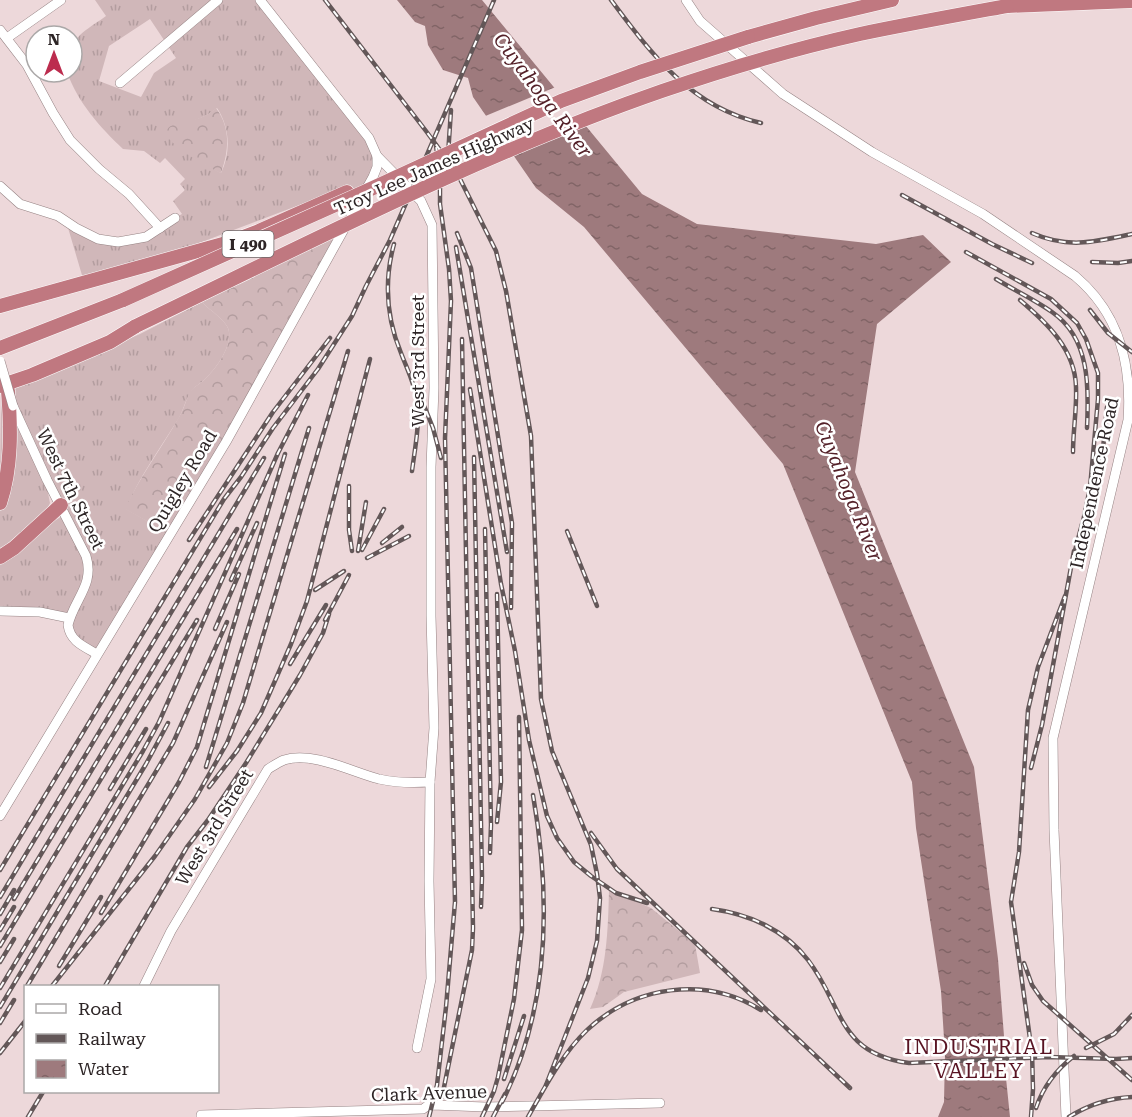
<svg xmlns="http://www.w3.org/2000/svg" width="1132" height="1117" font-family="'Roboto Serif',serif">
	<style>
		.grass { fill: url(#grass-tufts); fill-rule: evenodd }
		.forest { fill: url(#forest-crowns) }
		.water { fill: url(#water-ripples) }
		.pier { fill: #edd8da }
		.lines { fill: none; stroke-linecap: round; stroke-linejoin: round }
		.minor-casing { stroke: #958283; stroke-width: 10 }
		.highway-casing { stroke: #fff; stroke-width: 15 }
		.minor { stroke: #fff; stroke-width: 9 }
		.highway { stroke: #c07880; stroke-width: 14 }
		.rail-casing { stroke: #635758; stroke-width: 4.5 }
		.rail { stroke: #fff; stroke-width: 2; stroke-dasharray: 7; stroke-linecap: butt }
		.minor-bridge-casing { stroke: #958283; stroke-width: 10; stroke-linecap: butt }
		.highway-bridge-casing { stroke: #fff; stroke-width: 15; stroke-linecap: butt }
		.minor-bridge { stroke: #fff; stroke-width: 9 }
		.highway-bridge { stroke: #c07880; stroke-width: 14 }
		.labels { text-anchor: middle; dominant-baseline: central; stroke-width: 5; stroke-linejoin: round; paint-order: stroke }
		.shield { fill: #fff; stroke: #6c6667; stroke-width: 1.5 }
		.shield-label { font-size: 16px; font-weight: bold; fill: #2d2526 }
		.street-label { font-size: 18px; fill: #2d2526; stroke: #fff }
		.water-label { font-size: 20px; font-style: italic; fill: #542129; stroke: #fff }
		.quarter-label { font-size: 21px; letter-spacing: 1.5px; fill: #591423; stroke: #fff }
	</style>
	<defs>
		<pattern id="grass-tufts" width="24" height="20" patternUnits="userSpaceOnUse" patternTransform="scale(1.5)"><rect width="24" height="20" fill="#d0b7b9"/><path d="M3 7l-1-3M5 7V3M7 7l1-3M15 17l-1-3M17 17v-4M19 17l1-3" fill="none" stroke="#b39d9f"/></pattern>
		<pattern id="forest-crowns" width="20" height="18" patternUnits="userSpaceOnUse" patternTransform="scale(1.5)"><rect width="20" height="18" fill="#d0b7b9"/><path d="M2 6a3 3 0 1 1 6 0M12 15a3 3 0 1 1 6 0" fill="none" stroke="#b39d9f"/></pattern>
		<pattern id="water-ripples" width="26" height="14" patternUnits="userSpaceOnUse" patternTransform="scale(1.5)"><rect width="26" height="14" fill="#9e7a7d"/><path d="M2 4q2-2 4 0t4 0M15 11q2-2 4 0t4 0" fill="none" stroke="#816466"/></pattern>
	</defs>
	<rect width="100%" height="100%" fill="#edd8da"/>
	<g class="grass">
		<path d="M95,0H260L375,149L373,177L361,187L302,204L170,254L84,282L66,221L98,239L131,241L182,214L173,201L185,190L180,184L185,179L165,158L160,163L144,151L123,149C100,127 78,103 67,72H72C72,33 77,37 106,16ZM150,19L176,58L154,73L141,97L99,81L109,46ZM217,108C230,127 231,153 221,173L191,156L174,125C190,122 204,119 217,108Z"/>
		<path d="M202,302C209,310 229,322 229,332C231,348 216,369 204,380C200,384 193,387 191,392C185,400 183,412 177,421C159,450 139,477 126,509L170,534L97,654L74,639L69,618L0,611V562L45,526L66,514L8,391L140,334Z"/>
		<path d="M1,392L6,416L7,437L0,480Z"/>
		<path d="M16,424L47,488L50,503L47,509L0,550V511L5,497Z"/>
	</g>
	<g class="forest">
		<path d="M216,108C231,128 229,151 221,173C213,169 146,136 173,125C191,118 201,122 216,108Z"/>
		<path d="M344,231L170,534L125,509C140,476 162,448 179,417C184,409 186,400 190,392C193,387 200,384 204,380C216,369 231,348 229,332C229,322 209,310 202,302Z"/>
		<path d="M609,890L651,908L695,944L700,973L624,992L603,1007L590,1009C607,972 608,930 609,890Z"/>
	</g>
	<path class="water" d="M397,0H482L642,194L697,224L876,244L923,235L951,262L877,324L855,472L974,767L998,959L1004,1036L1000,1050L1001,1069L1006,1078L1010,1117H938L944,1102L945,1054L941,991L916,828L912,782L783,464L584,227L536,188L473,97L468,78L443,70L428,45L425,26L415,22Z"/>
	<path class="pier" d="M558,86L588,123L510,155L483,117Z"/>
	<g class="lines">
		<defs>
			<g id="minor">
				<path d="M260,0L369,138L377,156L421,201L432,225L434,388L431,467V616L434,728L430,782L429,881L431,979L417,1048"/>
				<path d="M686,0L700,21L783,94L872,152L983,214L1075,276C1119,313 1132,363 1128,420L1053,738L1054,830L1066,1117"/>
				<path d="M0,30L27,65L53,113L70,140L99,169L129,194L160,228"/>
				<path d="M7,38L61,0"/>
				<path d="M120,83L218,0"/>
				<path d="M0,186L20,204L58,216L76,228L98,239L118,242L146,237L175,218"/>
				<path d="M13,406L47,480L86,556C95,585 74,599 68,625C70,641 83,646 97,654"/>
				<path d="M0,611L40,612L69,618"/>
				<path d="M0,816L226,442L373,177L377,167V156"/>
				<path d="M144,986L171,931L268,769C273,766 279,762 284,760C313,751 352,772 379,779C396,783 413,783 430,782"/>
				<path d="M201,1117V1115L423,1109L427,1106L432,1105L485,1107L660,1103"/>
			</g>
			<g id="highway">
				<path d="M1007,6L1132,1"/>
				<path d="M748,37L816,18L892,0"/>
				<path d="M0,306L230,242L259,231L347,192"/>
				<path d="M0,348L123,300"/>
				<path d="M0,386L32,375L110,342L136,326"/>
				<path d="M0,503C12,467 11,428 8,391"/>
				<path d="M0,557L14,548L61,505"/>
			</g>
		</defs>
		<use href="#minor" class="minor-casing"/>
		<use href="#highway" class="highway-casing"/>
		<use href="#minor" class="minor"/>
		<use href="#highway" class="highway"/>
		<defs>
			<g id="rail">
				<path d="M325,0L426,131L457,173L496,251L506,291L531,436L541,699L552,751L591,845L597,874L600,898L597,941L588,978L546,1085"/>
				<path d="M611,0C652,55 691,107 761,123"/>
				<path d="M451,163L448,155L451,110"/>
				<path d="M902,195L992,244L1032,263"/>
				<path d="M457,233L471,268L512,523L511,608"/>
				<path d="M1032,233C1068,249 1095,242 1132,234"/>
				<path d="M394,244C384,281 386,317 401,353C407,369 415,384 417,401C420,424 415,448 412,471"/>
				<path d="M456,247L507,552"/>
				<path d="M966,252L1051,299L1077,323L1086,339L1098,373V399L1090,488L1081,531"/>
				<path d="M1092,262L1118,263L1132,261"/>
				<path d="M996,279C1014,290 1035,300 1052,312C1090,338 1089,387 1087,428"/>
				<path d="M1020,300C1047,323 1075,349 1076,387C1077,408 1073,431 1073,452"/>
				<path d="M1090,310L1108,333L1132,352"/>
				<path d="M470,389L501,584L515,651L529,740L547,816L557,838L574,862L591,876L616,893L647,903"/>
				<path d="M421,398L433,428L441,458"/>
				<path d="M474,457L482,877L481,907"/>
				<path d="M1100,480L1107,407"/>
				<path d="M349,486V530L352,551"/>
				<path d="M485,529L491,825L490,853"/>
				<path d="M567,531L597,606"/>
				<path d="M189,540L273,412L330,338"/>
				<path d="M382,543L402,527"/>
				<path d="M362,550L384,509"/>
				<path d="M358,551L366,502"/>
				<path d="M367,558L409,536"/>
				<path d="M1073,558L1082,524"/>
				<path d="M231,580L257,523"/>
				<path d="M315,590L344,571"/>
				<path d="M497,594L501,782L497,822"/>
				<path d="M325,620L349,575"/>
				<path d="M215,629L239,574"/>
				<path d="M290,664L326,605"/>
				<path d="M206,767L309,428"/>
				<path d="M1031,768L1042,725L1074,551"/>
				<path d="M209,787L237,751L261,713L291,644L307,601L370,359"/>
				<path d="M110,789L146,729"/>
				<path d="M591,833L617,869L850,1088"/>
				<path d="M0,870L224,499L241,477L273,428L318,369L352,316L366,286L390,240L494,0"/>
				<path d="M0,897L264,458"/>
				<path d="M14,899L237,529"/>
				<path d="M712,909C749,914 785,930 808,960C844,1007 837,1053 909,1063L1048,1057L1116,1059L1132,1058"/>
				<path d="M101,913L179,782L197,747L285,454"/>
				<path d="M0,914L14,890"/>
				<path d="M0,930L14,907"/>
				<path d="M0,946L197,620"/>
				<path d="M0,962L14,939"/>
				<path d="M1024,963L1032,985L1043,1001L1132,1080"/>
				<path d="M59,966L101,897"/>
				<path d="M27,986L173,743L227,622"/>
				<path d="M52,986L155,856L195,799L227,743L243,703L348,351"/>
				<path d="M105,986L187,847L208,820L246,763L300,675L323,633L329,614"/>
				<path d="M0,988L143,751L159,722L278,453L308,395"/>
				<path d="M0,1007L146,764L168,723"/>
				<path d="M0,1023L14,1000"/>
				<path d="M1086,1048L1114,1034L1132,1015"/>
				<path d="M0,1053L26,1020"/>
				<path d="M1032,1053L1011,902L1019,852L1028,710L1038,667L1065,596"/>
				<path d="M504,1079L524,1016"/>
				<path d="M442,1097L472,950L473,928L462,339"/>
				<path d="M502,1102C550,1008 551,898 533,795"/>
				<path d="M1036,1108C1043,1087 1056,1070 1074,1056"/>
				<path d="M28,1117L43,1092"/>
				<path d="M429,1117L437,1085L446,1007L455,902L445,438L451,301L449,269L440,204V179L436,145"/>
				<path d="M482,1117L494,1091L498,1077L514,999L522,930L519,717"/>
				<path d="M493,1117L505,1094"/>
				<path d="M528,1117C545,1087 562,1054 587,1030C634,986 705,975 761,1010"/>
				<path d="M1031,1117L1033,1089L1032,1051"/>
				<path d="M1069,1117C1088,1105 1109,1098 1132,1097"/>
			</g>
		</defs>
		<use href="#rail" class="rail-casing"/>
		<use href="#rail" class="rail"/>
		<defs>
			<path id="minor-bridge" d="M0,361L13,406"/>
			<g id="highway-bridge">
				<path d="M123,300L373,188L561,101L640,72L748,37"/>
				<path d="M136,326C309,243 480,154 662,91C726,69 793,49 860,34C908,24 958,15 1007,6"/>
			</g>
		</defs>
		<use href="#minor-bridge" class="minor-bridge-casing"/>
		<use href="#highway-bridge" class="highway-bridge-casing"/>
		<use href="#minor-bridge" class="minor-bridge"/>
		<use href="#highway-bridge" class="highway-bridge"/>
	</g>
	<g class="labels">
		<rect class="shield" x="222.5" y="231" width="51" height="26" rx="4.5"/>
		<g class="shield-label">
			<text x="248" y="244">I 490</text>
		</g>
		<g class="street-label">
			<text transform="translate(434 166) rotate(-24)">Troy Lee James Highway</text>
			<text transform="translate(417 361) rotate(-90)">West 3rd Street</text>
			<text transform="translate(182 481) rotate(-59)">Quigley Road</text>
			<text transform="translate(1094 483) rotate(-78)">Independence Road</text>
			<text transform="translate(71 489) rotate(64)">West 7th Street</text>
			<text transform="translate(214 827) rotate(-59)">West 3rd Street</text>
			<text transform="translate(429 1093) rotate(-2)">Clark Avenue</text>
		</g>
		<g class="water-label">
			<text transform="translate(543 95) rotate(53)">Cuyahoga River</text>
			<text transform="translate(849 491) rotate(68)">Cuyahoga River</text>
		</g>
		<g class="quarter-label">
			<text x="979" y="1047">INDUSTRIAL<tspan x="979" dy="24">VALLEY</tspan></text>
		</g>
	</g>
	<rect x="24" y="985" width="195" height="108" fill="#ffffff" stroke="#aba8a8" stroke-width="1.5"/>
	<rect x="36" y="1004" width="30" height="9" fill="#ffffff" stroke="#aba8a8" stroke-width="1.5"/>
	<text x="78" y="1015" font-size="18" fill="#2d2526">Road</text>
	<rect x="36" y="1034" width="30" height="9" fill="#635758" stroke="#aba8a8" stroke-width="1.5"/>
	<text x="78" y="1045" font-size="18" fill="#2d2526">Railway</text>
	<rect x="36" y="1060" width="30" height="18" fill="url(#water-ripples)" stroke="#aba8a8" stroke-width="1.5"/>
	<text x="78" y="1075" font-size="18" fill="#2d2526">Water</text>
	<g transform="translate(54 54)"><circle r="28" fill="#ffffff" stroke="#aba8a8" stroke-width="1.5"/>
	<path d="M0-4.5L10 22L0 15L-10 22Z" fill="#bc2c4e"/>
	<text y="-9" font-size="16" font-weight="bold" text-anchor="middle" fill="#2d2526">N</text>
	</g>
</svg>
